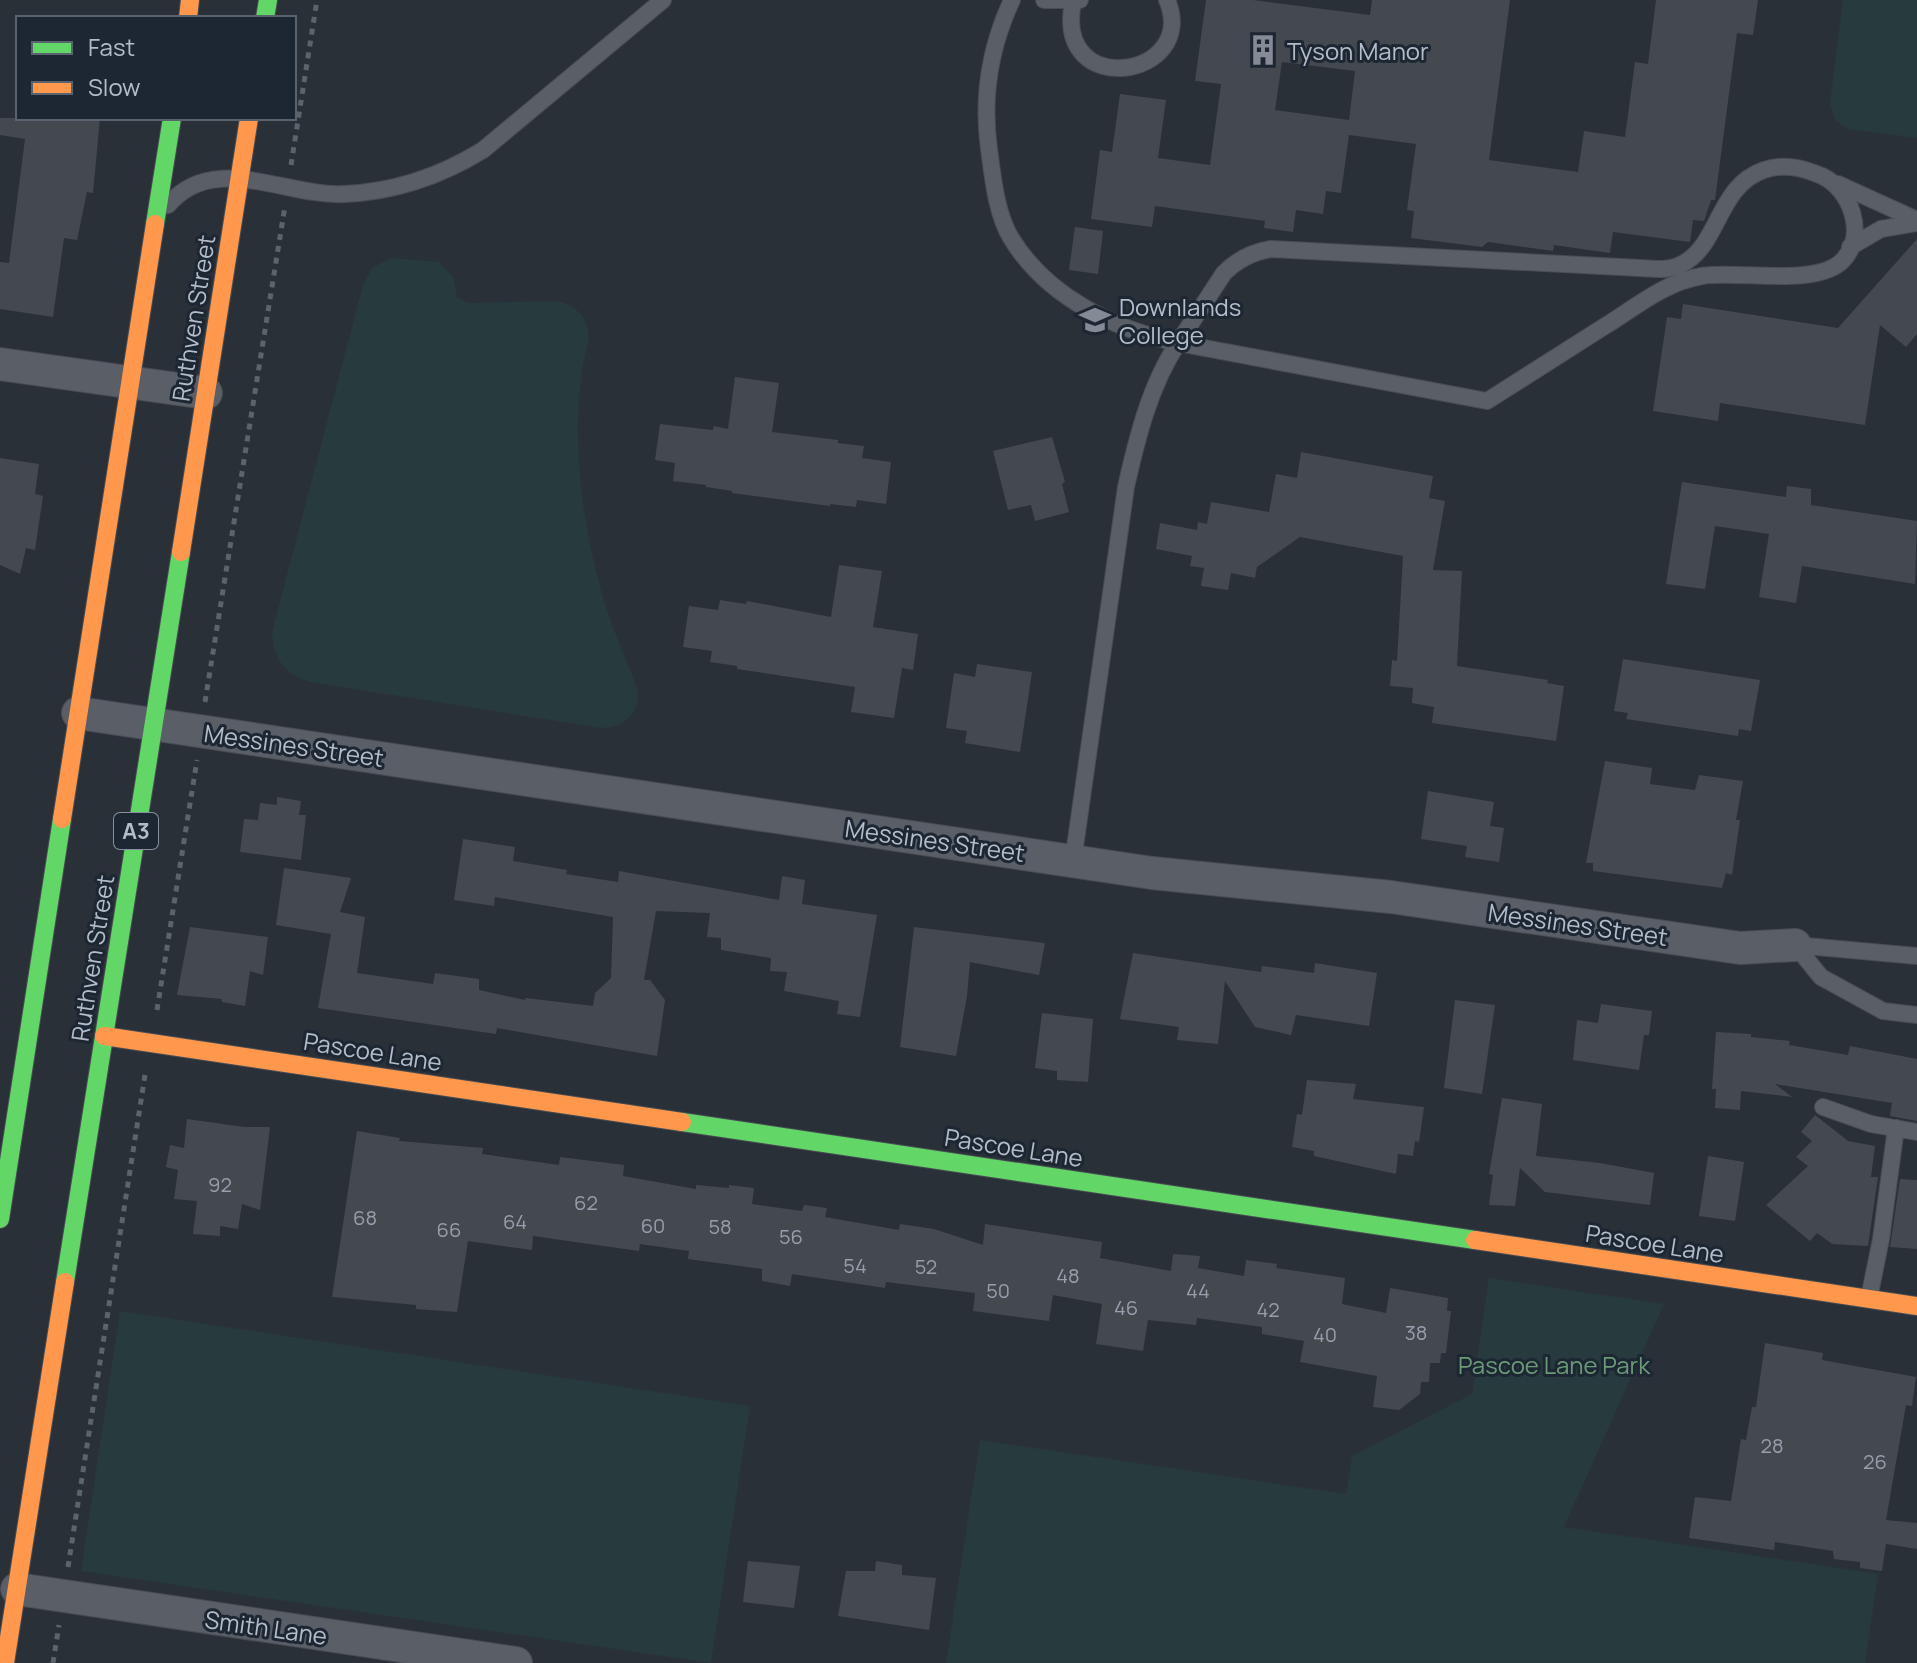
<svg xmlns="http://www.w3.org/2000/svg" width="1917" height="1663" font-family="Manrope,sans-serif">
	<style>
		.green { fill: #273a3e }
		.building { fill: #444950; fill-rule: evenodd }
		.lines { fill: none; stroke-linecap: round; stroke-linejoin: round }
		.lane-casing { stroke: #484c53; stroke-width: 18 }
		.street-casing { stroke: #484c53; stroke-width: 34 }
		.fast-casing { stroke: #484c53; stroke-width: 20 }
		.slow-casing { stroke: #484c53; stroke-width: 20 }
		.path { stroke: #5d636a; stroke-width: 5; stroke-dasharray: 6 6; stroke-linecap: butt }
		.lane { stroke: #5a5e66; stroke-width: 16 }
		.street { stroke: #5a5e66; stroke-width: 32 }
		.fast { stroke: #63d668; stroke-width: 18 }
		.slow { stroke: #ff974d; stroke-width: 18 }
		.labels { text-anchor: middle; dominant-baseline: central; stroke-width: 6; stroke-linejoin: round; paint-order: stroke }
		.number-label { font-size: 20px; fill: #989fab }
		.shield { fill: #1d2633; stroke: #878f9c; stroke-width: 2 }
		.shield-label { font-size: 22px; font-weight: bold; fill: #b4bcc9 }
		.poi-label { font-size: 24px; fill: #b4bcc9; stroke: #1d2633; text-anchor: start }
		.street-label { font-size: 24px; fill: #b4bcc9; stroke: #1d2633 }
		.park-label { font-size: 24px; fill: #6b9a76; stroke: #1d2633 }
	</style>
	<rect width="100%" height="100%" fill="#2a3038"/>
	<g class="green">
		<path d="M1843,0H1917V138L1847,129L1835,120L1830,103Z"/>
		<path d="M391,258L439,262L453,277L457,297L468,303L556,301C577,305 588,317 589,339C566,422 582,535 609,616C614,634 638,683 638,696C638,717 619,728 601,728L310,682C285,674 273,659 272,632L363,285L372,268Z"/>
		<path d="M1489,1278L1664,1304L1564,1527L1878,1574L1865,1663H946L980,1440L1346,1494L1352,1456L1472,1394Z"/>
		<path d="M120,1311L750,1406L711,1663L81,1571Z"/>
	</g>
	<g class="building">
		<path d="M1206,0H1253L1370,15L1372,0H1510L1489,160L1578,172L1584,131L1625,137L1635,62L1648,64L1656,0H1758L1753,35L1737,33L1715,200H1711L1704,221L1693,220L1690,242L1613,232L1610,253L1554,245L1553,251L1488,242L1482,247L1411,238L1414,211L1407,210L1416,144L1349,135L1341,193L1326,191L1323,214L1296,210L1293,232L1264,228L1265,221L1155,206L1152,227L1091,219L1100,150L1112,152L1120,94L1166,100L1158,158L1210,165L1221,84L1195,81ZM1282,62L1355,71L1349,120L1275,110Z"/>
		<path d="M0,118H100L93,193L87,192L77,240L64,238L53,317L0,309V262L9,263L25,139L0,135Z"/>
		<path d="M1075,227L1103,231L1098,274L1069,270Z"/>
		<path d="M1917,239V334L1906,347L1880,325L1865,425L1720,403L1718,421L1653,411L1667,317L1681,319L1683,304L1838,328Z"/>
		<path d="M735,377L779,383L772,432L838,440V443L864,446L862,458L891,462L886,504L857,500L856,507L830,504V506L732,493V491L706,487V485L673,481L675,463L655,460L660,424L713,430L714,426L728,429Z"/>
		<path d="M1052,437L1065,482L1062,484L1069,512L1035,521L1031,505L1008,510L993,451Z"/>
		<path d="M1301,452L1433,476L1429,498L1445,501L1433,570L1462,571L1457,666L1548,680L1547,683L1564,686L1556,741L1432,723L1434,707L1412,703L1413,688L1390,686L1392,660L1397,661L1403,556L1300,537L1257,567L1255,578L1231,573L1228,590L1201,586L1204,568L1190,566L1192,556L1156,549L1160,523L1197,530L1198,522L1207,524L1211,502L1269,512L1276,474L1297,478Z"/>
		<path d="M0,458L39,464L35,494L43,496L35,550L26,548L20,574L0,565Z"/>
		<path d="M1682,482L1786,497L1787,486L1811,489V505L1917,521L1915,584L1802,566L1796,603L1759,597L1769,534L1715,526L1705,589L1666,584Z"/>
		<path d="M839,565L882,571L873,627L918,634L913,670L902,668L894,718L851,712L855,687L737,669V666L710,662L712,651L683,647L689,606L718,610L720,600L746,604L747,601L831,617Z"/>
		<path d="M1623,659L1760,680L1751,731L1739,729L1738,736L1626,719L1628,713L1614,711Z"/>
		<path d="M977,664L1032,672L1020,752L965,743L967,731L946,728L954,673L975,677Z"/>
		<path d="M1605,761L1652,768L1650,784L1695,790L1699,775L1743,781L1736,820H1740L1732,875L1726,873L1722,888L1593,871V863H1586Z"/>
		<path d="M1428,791L1494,802L1490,826L1504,828L1499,862L1465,857L1467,846L1421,839Z"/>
		<path d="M277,797L301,801L299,815H306L301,860L240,852L244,819L258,820L260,803L277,805Z"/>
		<path d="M463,839L515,847L513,861L567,870L566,874L618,882L619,871L779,900L782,876L805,880L802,904L877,915L860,1017L837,1014L839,1001L784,991L787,972L770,971L771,958L721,950V938L707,937L710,913L656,911L644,980H650L665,1000L657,1056L497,1028L496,1034L318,1008L331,934L276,925L284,868L351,878L340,912L365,917L357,973L433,984L435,973L479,979V990L525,1000L526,998L593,1006L595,993L611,978L613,917L495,897L494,906L454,900Z"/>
		<path d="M190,927L268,937L263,975L250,971L245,1006L222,1002V999L177,995Z"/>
		<path d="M914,927L1045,943L1039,975L970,962L967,996L956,1056L900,1047Z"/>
		<path d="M1133,953L1261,972L1262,966L1314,973L1315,963L1377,973L1369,1026L1296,1015L1291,1035L1255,1027L1225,981L1218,1044L1177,1040L1179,1027L1120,1019Z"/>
		<path d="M1455,1000L1495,1005L1482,1094L1444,1088Z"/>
		<path d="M1601,1004L1652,1011L1649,1035H1644L1639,1070L1573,1060L1577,1020L1598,1023Z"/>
		<path d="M1042,1013L1093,1019L1088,1082L1057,1080V1071L1035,1068Z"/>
		<path d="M1716,1032L1751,1034V1037L1790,1041L1789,1045L1848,1055L1850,1046L1917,1059V1121L1890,1116L1892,1103L1775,1084L1792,1097L1741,1091L1740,1110L1715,1108L1716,1089H1712Z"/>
		<path d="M1307,1080L1356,1084L1353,1099L1424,1107L1419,1142L1415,1141L1413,1156L1398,1154L1396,1174L1314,1156V1151L1292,1147L1297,1114L1302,1115Z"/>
		<path d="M1502,1098L1542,1104L1536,1156L1600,1163L1654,1173L1650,1205L1545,1192L1520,1168L1515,1206L1489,1205L1493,1175L1489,1174Z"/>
		<path d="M1815,1115L1848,1141L1875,1146L1871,1177H1878L1868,1246L1832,1244L1817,1233L1810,1241L1766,1205L1808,1166L1796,1157L1812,1141L1801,1132Z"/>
		<path d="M187,1119L244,1127H270L260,1210L242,1204L238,1229L220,1226V1236L193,1234L197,1201L174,1199L178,1170L166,1167L170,1145L184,1148Z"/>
		<path d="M357,1131L400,1138L399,1141L483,1148L482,1154L559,1165L560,1157L624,1165L623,1176L696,1189V1185L729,1188V1185L754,1188L752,1204L802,1211L804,1205L827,1208L825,1217L899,1230L900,1224L934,1229L983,1245L985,1224L1102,1242L1100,1258L1171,1271L1173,1254L1200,1256L1198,1268L1244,1276L1246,1260L1277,1264L1276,1268L1345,1278L1342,1304L1386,1313L1390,1288L1448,1298L1447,1311H1451L1446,1353H1441L1440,1363H1430L1429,1382H1421L1420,1394L1399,1410L1373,1407L1377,1376L1300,1362L1304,1341L1262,1334V1327L1197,1318L1196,1325L1148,1320L1143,1351L1096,1344L1102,1304L1053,1295L1049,1321L973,1311L975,1293L886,1282L885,1288L792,1274L790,1286L762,1281V1269L688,1259L689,1251L640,1244L639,1251L533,1236L532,1250L468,1241L457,1312L416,1309V1305L332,1297Z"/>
		<path d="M1708,1156L1744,1162L1735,1221L1699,1216Z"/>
		<path d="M1900,1179L1917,1180V1249L1890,1247Z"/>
		<path d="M1765,1343L1823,1353L1822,1360L1916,1377L1912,1406L1906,1405L1886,1520L1917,1523V1549L1886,1544L1882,1571L1860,1568V1562L1834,1559L1833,1551L1775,1542L1774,1550L1689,1538L1695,1497L1731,1501L1741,1439L1746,1440L1752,1407H1756Z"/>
		<path d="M748,1561L800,1566L794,1608L743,1602Z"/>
		<path d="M876,1561L902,1565V1575L936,1578L929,1630L838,1616L846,1571H875Z"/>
	</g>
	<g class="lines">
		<defs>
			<g id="lane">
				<path d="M1012,0C990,47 982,98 989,149C993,178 996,213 1011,238C1047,297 1114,329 1178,343L1487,401C1527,376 1566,351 1605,326C1636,307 1665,282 1702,276C1738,270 1819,288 1844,259C1867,233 1850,189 1822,176C1803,168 1784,163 1764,170C1717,186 1720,245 1682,264C1669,271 1654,269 1640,268L1271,249C1252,252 1238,259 1224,273L1178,343C1150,385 1137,438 1126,487L1073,861"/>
				<path d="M1044,0H1080"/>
				<path d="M1073,2C1053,102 1200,78 1167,0"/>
				<path d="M1838,184L1917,220"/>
				<path d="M168,205C214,151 286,197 344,194C395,192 439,177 483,150L663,0"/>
				<path d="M1850,247L1881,229L1917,223"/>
				<path d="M1795,945L1821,977L1883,1011L1917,1015"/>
				<path d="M1795,945L1917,956"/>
				<path d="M1823,1107L1871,1124L1917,1132"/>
				<path d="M1869,1298L1881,1239L1896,1128"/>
			</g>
			<g id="street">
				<path d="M0,364L206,393"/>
				<path d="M78,713L1152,873L1391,897L1740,948L1795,945"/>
				<path d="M17,1589L516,1663"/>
			</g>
			<g id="fast">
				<path d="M265,18L268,0"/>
				<path d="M155,224L172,118"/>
				<path d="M682,1122L1475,1240"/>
				<path d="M0,1219L62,819"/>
				<path d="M65,1282L181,552"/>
			</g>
			<g id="slow">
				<path d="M188,18L190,0"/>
				<path d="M181,552L249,118"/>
				<path d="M62,819L155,224"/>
				<path d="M104,1036L682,1122"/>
				<path d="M1475,1240L1917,1306"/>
				<path d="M5,1663L65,1282"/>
			</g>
		</defs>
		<use href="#lane" class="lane-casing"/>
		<use href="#street" class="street-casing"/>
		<use href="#fast" class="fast-casing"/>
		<use href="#slow" class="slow-casing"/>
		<g class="path">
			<path d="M291,165L317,0"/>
			<path d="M205,702L285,206"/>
			<path d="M157,1010L197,760"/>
			<path d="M68,1567L145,1075"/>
			<path d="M53,1663L59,1625"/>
		</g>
		<use href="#lane" class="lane"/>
		<use href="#street" class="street"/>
		<use href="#fast" class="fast"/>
		<use href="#slow" class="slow"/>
	</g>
	<defs>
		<symbol id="building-bare" viewBox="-9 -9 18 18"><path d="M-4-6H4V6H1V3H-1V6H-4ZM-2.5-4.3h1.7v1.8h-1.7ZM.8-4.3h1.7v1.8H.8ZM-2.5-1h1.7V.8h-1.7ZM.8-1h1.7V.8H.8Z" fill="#848b96" stroke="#1d2633" stroke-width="2.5" paint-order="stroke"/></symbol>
		<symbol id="school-bare" viewBox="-9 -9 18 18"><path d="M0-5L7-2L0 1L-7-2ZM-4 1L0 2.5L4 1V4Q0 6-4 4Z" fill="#848b96" stroke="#1d2633" stroke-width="2.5" paint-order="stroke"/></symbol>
	</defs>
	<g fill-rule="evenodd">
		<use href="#building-bare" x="1241" y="28" width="44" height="44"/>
		<use href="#school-bare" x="1073" y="298" width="44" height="44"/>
	</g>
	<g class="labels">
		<g class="number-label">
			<text x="220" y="1184">92</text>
			<text x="586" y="1202">62</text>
			<text x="365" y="1217">68</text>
			<text x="515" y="1221">64</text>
			<text x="653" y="1225">60</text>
			<text x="720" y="1226">58</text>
			<text x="449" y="1229">66</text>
			<text x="791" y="1236">56</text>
			<text x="855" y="1265">54</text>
			<text x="926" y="1266">52</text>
			<text x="1068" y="1275">48</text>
			<text x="998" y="1290">50</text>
			<text x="1198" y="1290">44</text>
			<text x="1126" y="1307">46</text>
			<text x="1268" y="1309">42</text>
			<text x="1416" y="1332">38</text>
			<text x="1325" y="1334">40</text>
			<text x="1772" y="1445">28</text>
			<text x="1875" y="1461">26</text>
		</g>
		<rect class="shield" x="114" y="813" width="44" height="36" rx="6"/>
		<g class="shield-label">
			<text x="136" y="831">A3</text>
		</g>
		<g class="poi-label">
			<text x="1287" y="50">Tyson Manor</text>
			<text x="1119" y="306">Downlands<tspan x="1119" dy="28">College</tspan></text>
		</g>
		<g class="street-label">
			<text transform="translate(193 318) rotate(-81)">Ruthven Street</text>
			<text transform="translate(294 745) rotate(8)">Messines Street</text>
			<text transform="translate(935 840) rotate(8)">Messines Street</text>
			<text transform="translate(1578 924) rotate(8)">Messines Street</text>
			<text transform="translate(92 958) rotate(-81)">Ruthven Street</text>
			<text transform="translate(373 1051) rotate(9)">Pascoe Lane</text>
			<text transform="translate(1014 1147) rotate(9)">Pascoe Lane</text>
			<text transform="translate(1655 1243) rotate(9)">Pascoe Lane</text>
			<text transform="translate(266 1627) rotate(8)">Smith Lane</text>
		</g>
		<g class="park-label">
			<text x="1554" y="1364">Pascoe Lane Park</text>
		</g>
	</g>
	<rect x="16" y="16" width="280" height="104" fill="#1d2633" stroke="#59626f" stroke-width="2"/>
	<rect x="32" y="42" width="40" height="12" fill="#63d668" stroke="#59626f" stroke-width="2"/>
	<text x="88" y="56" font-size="24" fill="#b4bcc9">Fast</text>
	<rect x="32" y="82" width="40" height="12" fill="#ff974d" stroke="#59626f" stroke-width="2"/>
	<text x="88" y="96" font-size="24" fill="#b4bcc9">Slow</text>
</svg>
